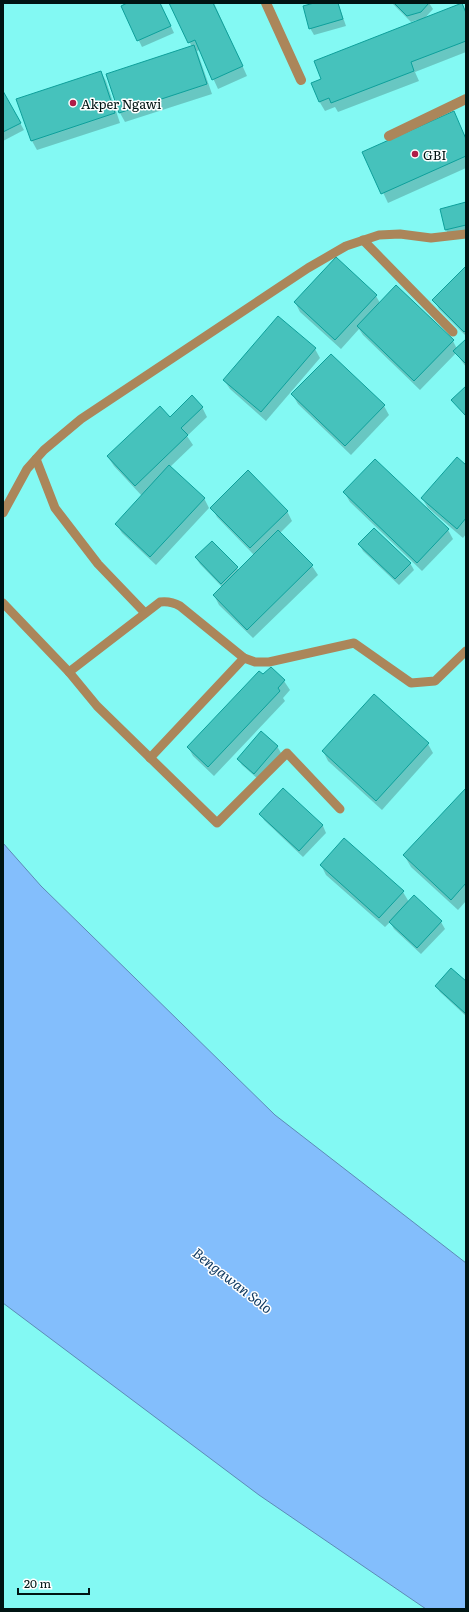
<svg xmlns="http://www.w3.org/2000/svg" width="469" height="1612" font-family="Literata,serif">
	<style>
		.water { fill: #83befc; stroke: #5c8bb6 }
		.shadow { fill: #0003 }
		.building { fill: #46c2bc; stroke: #0da09b }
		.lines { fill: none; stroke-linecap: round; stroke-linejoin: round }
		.service { stroke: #ab865a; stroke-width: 9 }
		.minor { stroke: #ab865a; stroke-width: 10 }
		.poi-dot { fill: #af1c48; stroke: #fff; stroke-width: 1.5 }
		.labels { text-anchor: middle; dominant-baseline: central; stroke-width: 3; stroke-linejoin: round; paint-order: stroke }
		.poi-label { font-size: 13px; fill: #001413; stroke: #fff; text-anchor: start }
		.water-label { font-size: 14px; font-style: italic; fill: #123c63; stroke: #fff }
	</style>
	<rect width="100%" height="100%" fill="#83f9f3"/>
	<path class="water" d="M3,843L41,886L275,1115L466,1263V1609H426L259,1495L3,1303Z"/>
	<g class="shadow">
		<path d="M129,3H160L174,33L142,47L122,6Z"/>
		<path d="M170,3H214L247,76L218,89L200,50L197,51L212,94L125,122L120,113L107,75L192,47Z"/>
		<path d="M317,3H338L346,26L314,35L310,28Z"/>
		<path d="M392,3H429L433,9L424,19L462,4L466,12V52L415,72L419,81L338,112L335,107L325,111L319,101L322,80L418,22L417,20L411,22Z"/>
		<path d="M101,72L106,81L120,123L37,150L32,141L18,99Z"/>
		<path d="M3,93L24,130L3,141Z"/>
		<path d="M458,122L466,138V168L388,203L364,152Z"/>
		<path d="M466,203V233L450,237L446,230L441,209Z"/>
		<path d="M466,267V336L439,309L434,300Z"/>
		<path d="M376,296L380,303L453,341L457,349L466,341V367L456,353L420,390L363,335L359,329L341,349L300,312L295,302Z"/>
		<path d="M315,349L320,358L266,421L230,389L224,380Z"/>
		<path d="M466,388V417L453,400Z"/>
		<path d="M292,394L384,406L389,415L351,455L298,404Z"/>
		<path d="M202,407L207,417L187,436L193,445L170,467L204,498L209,508L156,565L122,533L116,524L142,496L114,466L108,457L170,418Z"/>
		<path d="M466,467V534L463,538L428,508L422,498Z"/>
		<path d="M344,492L448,530L453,539L422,571L350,502Z"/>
		<path d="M212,508L287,511L292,521L280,533L312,566L318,575L253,638L219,605L214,595L222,587L200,564L196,558L237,568L239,571L254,555L217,517Z"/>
		<path d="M359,544L410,563L414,570L399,585L363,551Z"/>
		<path d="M271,668L284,681L290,690L283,698L285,701L214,776L193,756L188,747Z"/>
		<path d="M428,744L433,753L382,810L328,761L323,751Z"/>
		<path d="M277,746L281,753L259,780L242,765L238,759Z"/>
		<path d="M466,789V901L458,910L411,867L404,855Z"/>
		<path d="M283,790L323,826L326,833L303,857L264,820L261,814Z"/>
		<path d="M321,865L403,892L409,902L414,896L441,922L445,929L421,954L394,929L390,922L385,927L326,875Z"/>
		<path d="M466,983V1016L440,992L436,986Z"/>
	</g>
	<g class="building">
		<path d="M127,3H160L171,26L137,41L121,6Z"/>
		<path d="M169,3H213L243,66L212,80L195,40L188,43Z"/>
		<path d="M314,3H338L343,19L309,29L303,6Z"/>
		<path d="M394,3H429L421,12L407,16Z"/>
		<path d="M462,3L466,13V41L411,62L414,71L331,103L329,98L319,102L311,83L321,79L314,61Z"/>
		<path d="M194,45L207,84L119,113L106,74Z"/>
		<path d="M101,71L115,113L31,141L16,99Z"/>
		<path d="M3,91L21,123L3,132Z"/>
		<path d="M454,111L466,139V156L381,194L362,152Z"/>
		<path d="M466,202V225L445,230L440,209Z"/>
		<path d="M336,257L377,295L335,340L294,302Z"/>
		<path d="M466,266V330L464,332L432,300Z"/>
		<path d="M396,285L454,340L414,381L357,326Z"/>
		<path d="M278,316L316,348L261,412L223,380Z"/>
		<path d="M466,339V364L453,351Z"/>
		<path d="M331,354L385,405L345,446L291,394Z"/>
		<path d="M466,386V416L451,400Z"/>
		<path d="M192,395L203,407L181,428L188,435L135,486L107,456L160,406L170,417Z"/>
		<path d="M457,457L466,465V518L457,529L421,498Z"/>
		<path d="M375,459L449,529L417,563L343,492Z"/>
		<path d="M169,465L205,498L150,557L115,524Z"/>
		<path d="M248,470L288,511L250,548L210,508Z"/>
		<path d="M374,528L411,563L395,579L358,544Z"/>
		<path d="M278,530L313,565L247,630L213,595Z"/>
		<path d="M212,541L238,567L221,584L195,557Z"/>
		<path d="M271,667L285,680L278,688L280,691L208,767L187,747L259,671L263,674Z"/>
		<path d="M374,694L429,743L376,801L322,751Z"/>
		<path d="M261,731L278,746L254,774L237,759Z"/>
		<path d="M283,788L323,825L299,851L259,814Z"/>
		<path d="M466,788V883L451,900L403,855Z"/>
		<path d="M344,838L404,891L379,918L320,865Z"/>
		<path d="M414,895L442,921L417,948L389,922Z"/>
		<path d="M451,968L466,981V1014L435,986Z"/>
	</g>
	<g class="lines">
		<g class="service">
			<path d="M363,240L453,332"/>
			<path d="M36,459L55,508L98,564L145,613"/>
			<path d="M3,513L27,469L44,450L81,419L308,268L346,246L379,235L400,234L431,238L466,234"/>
			<path d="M3,603L69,672L97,706L217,823L287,753L340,809"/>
			<path d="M69,672L160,602C168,601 173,602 180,606L244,658L255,662H269L354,643L411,683L435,681L466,651"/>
			<path d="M150,758L244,658"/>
		</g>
		<g class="minor">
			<path d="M266,3L301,80"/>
			<path d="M389,136L466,99"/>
		</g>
	</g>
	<g class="poi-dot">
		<circle cx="73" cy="103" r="4"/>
		<circle cx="415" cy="154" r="4"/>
	</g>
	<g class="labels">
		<g class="poi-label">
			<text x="81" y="103">Akper Ngawi</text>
			<text x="423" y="154">GBI</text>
		</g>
		<g class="water-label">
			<text transform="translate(233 1280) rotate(38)">Bengawan Solo</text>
		</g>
	</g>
	<rect width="469" height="1612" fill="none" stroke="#001413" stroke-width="8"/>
	<path d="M18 1588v6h71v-6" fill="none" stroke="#001413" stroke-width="2"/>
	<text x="24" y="1588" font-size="12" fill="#001413" stroke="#ffffff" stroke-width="3" paint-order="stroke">20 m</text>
</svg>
